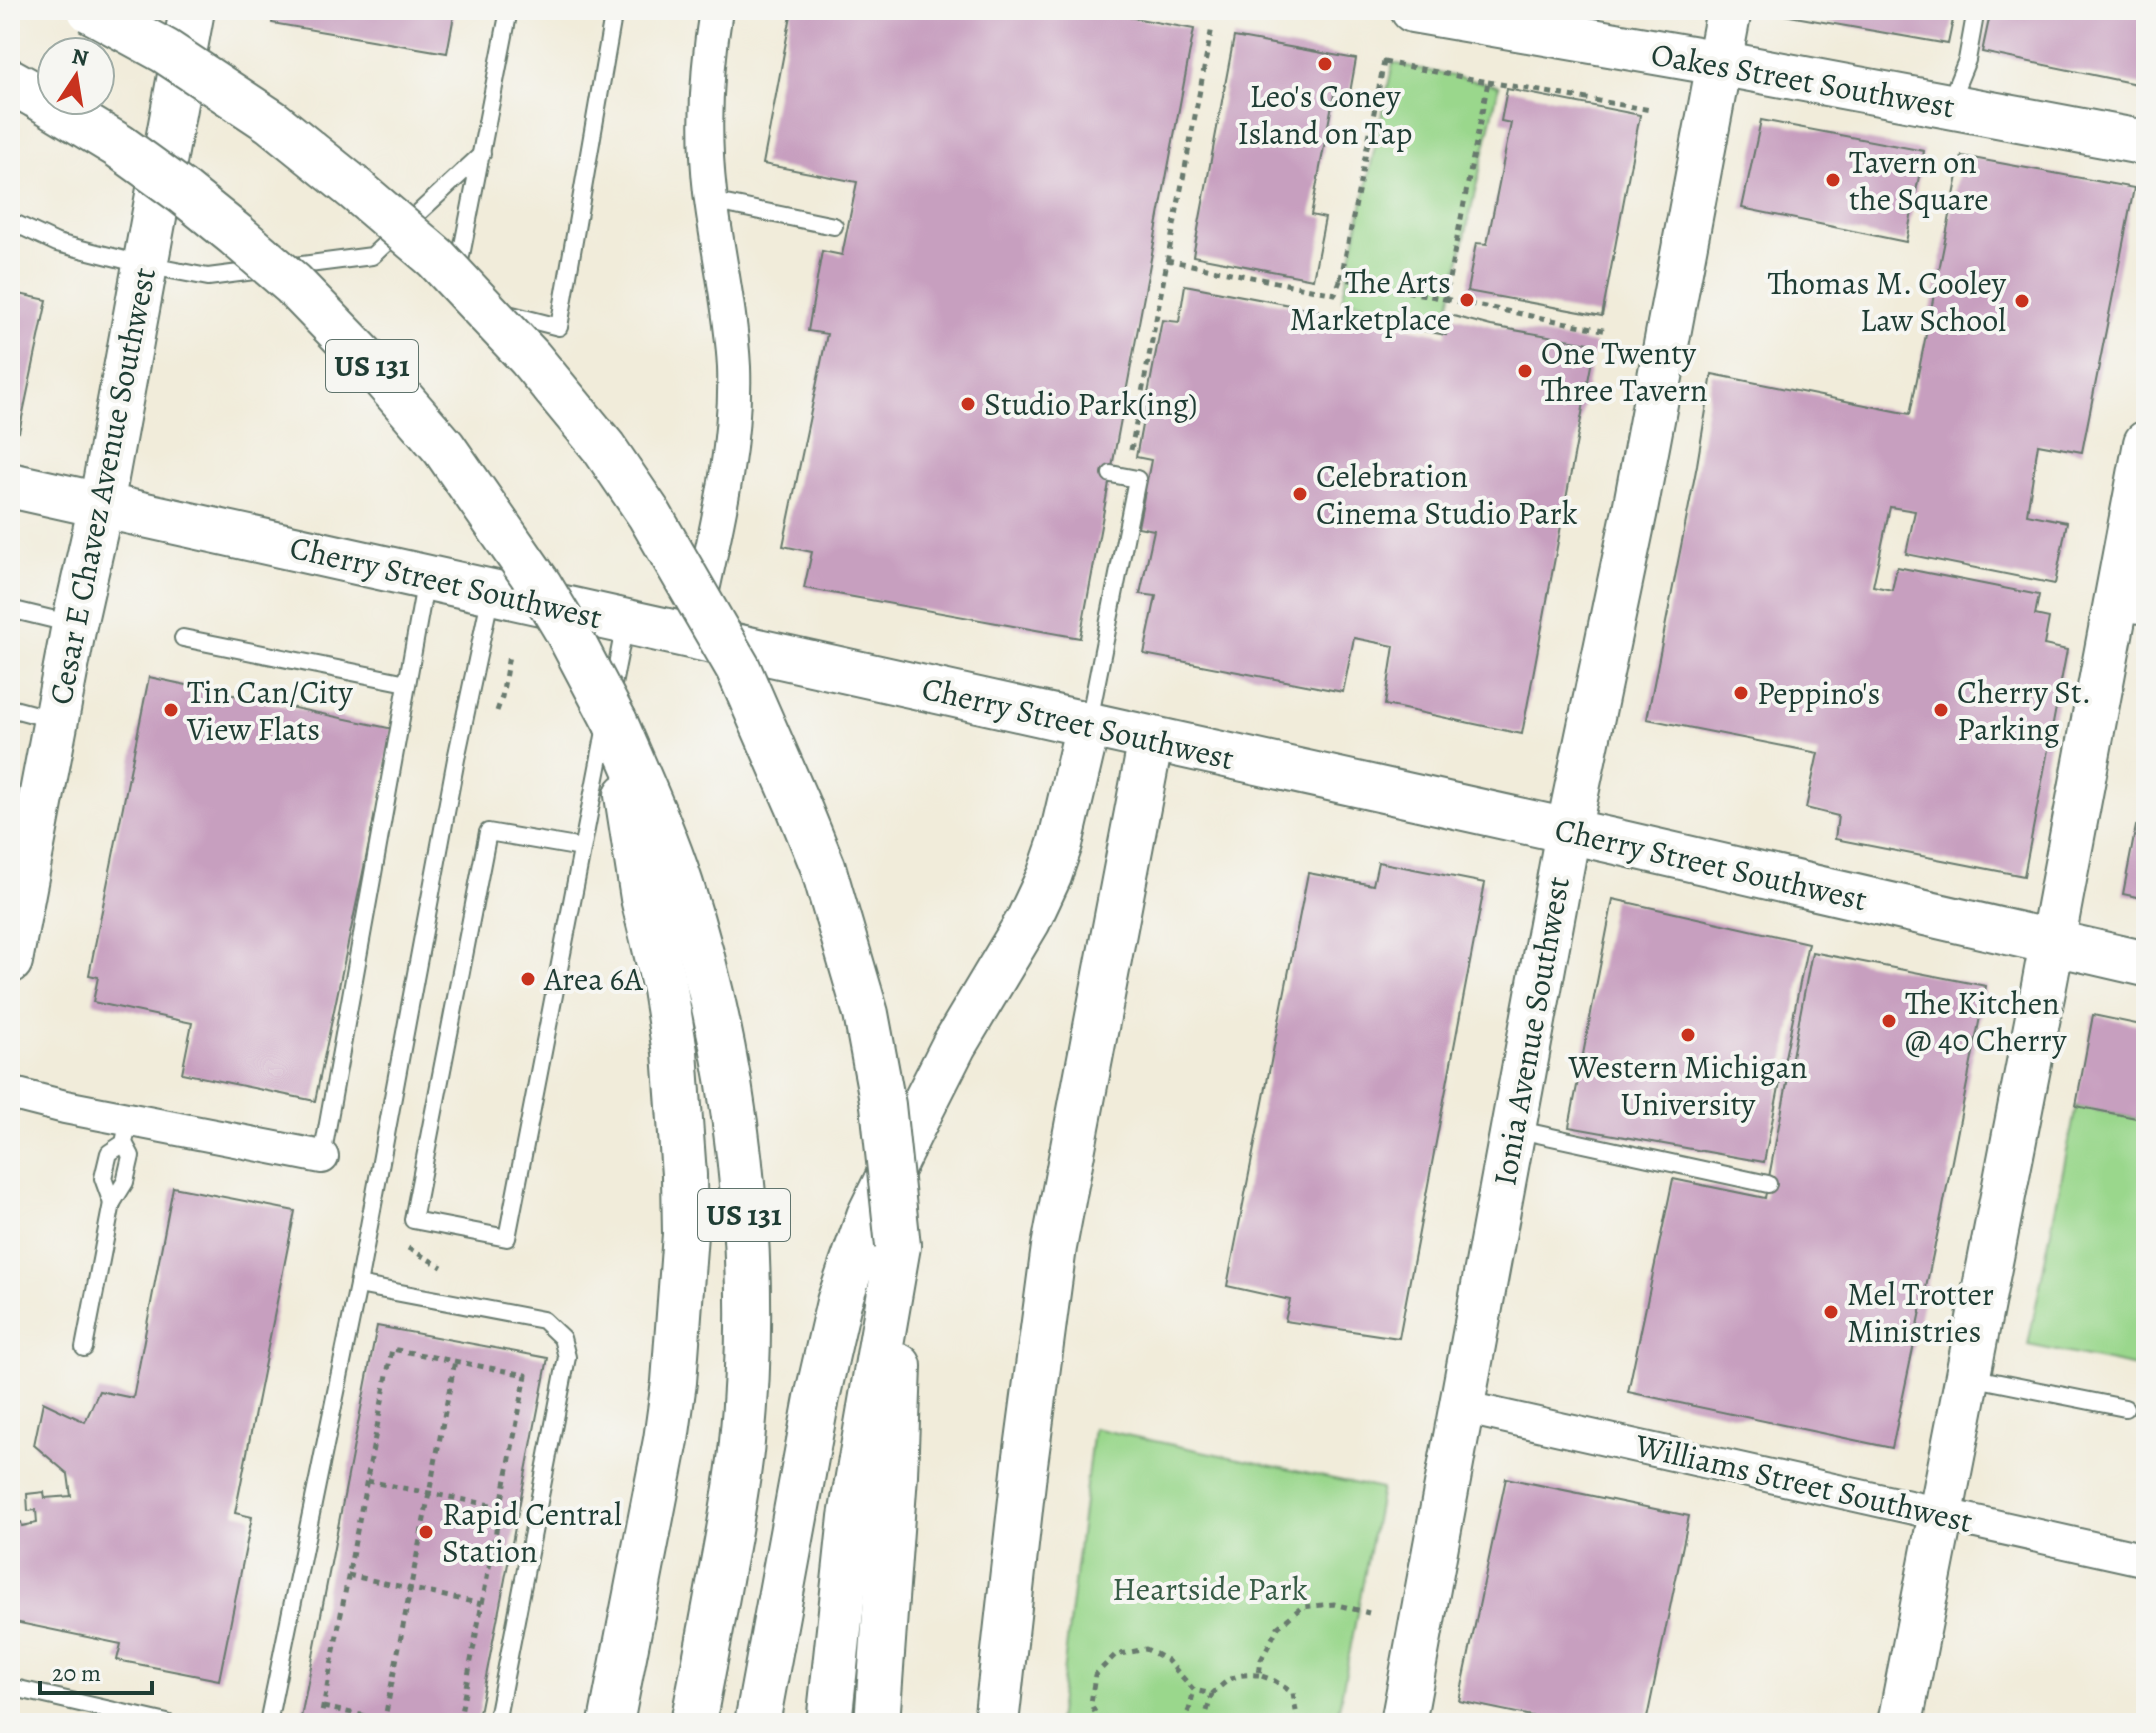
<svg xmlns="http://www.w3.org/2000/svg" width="2156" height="1733" font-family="Alegreya,serif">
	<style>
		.green { fill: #9ad78c; stroke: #5c8a60; stroke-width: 2 }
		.building { fill: #c79fbf }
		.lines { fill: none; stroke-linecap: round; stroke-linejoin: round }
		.lane-casing { stroke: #687a6e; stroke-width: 20 }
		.street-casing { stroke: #687a6e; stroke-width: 36 }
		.secondary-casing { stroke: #687a6e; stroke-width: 48 }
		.highway-casing { stroke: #687a6e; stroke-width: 48 }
		.path { stroke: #687a6e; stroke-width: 5; stroke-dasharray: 6 6; stroke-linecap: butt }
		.lane { stroke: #fff; stroke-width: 16 }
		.street { stroke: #fff; stroke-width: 32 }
		.secondary { stroke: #fff; stroke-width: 44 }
		.highway { stroke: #fff; stroke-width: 44 }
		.highway-bridge-casing { stroke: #687a6e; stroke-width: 48; stroke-linecap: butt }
		.highway-bridge { stroke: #fff; stroke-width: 44 }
		.poi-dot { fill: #c8321e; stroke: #f6f6f2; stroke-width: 3 }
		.labels { text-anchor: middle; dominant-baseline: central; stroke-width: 8; stroke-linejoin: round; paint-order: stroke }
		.shield { fill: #f6f6f2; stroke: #60746d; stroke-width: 2 }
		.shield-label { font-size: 30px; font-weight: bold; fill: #1f3d34 }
		.street-label { font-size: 32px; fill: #1f3d34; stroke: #f6f6f2 }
		.poi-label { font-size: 32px; fill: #1f3d34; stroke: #f6f6f2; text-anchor: start }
		.park-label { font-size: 32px; fill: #385c46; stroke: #f6f6f2 }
	</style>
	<rect width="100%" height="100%" fill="#f6f6f2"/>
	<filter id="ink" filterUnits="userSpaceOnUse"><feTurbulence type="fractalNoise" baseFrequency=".0125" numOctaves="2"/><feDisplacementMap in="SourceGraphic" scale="16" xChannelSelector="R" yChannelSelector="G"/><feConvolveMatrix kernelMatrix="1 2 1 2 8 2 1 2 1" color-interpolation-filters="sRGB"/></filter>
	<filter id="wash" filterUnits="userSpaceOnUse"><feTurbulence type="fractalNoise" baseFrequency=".006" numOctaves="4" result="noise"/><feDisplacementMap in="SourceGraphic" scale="32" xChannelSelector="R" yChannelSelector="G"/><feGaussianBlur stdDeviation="1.8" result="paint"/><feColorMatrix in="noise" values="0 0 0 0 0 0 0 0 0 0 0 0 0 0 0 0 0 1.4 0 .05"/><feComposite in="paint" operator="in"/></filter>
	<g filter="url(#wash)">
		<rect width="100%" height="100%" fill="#f1ecda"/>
		<g class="green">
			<path d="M1393,63L1499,86L1446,321L1342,299Z"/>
			<path d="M2076,1106L2146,1120V1369L2028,1345Z"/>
			<path d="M1093,1428L1381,1489L1336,1723H1057Z"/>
		</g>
		<g id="blocks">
			<g class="building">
				<path d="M274,10H455L447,53L272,23Z"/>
				<path d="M792,10H1090L1194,29L1080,638L804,588L812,552L783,546L827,334L808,331L822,251L842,255L857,182L763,164Z"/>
				<path d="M1779,10H1955L1948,44L1778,14Z"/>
				<path d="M1991,10H2146V86L1982,52Z"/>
				<path d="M1234,37L1356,59L1349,98L1334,94L1311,215L1325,218L1313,279L1193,256Z"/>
				<path d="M1507,89L1640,115L1602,316L1467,291L1476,243L1487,244L1511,123L1501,121Z"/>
				<path d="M1761,120L1924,151L1906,242L1742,208Z"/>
				<path d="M1962,156L2134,188L2082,452L2038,444L2027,514L2067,522L2055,584L1906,554L1915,511L1890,507L1873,586L1892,590L1897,567L2039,595L2035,615L2049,618L2044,645L2067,650L2024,876L1835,839L1838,816L1806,808L1818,753L1647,719L1697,465L1712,374L1910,414Z"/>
				<path d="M1185,285L1446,335L1450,315L1491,326L1595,344L1522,734L1385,705L1394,646L1354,638L1343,692L1144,654L1156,596L1140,594L1154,530L1138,527L1151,460L1136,457L1162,320L1179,322Z"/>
				<path d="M10,292L47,300L19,432L10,430Z"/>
				<path d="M149,677L393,729L315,1101L182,1073L192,1023L93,1002L98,977L89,975Z"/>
				<path d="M2136,826L2146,828V899L2123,894Z"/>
				<path d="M1378,862L1485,883L1399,1338L1285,1321L1290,1300L1227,1286L1308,873L1373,885Z"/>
				<path d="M1613,899L1808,943L1764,1162L1569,1127Z"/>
				<path d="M1812,952L1986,986L1942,1212L1892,1448L1628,1392L1673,1179L1765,1198Z"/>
				<path d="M2093,1015L2146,1026V1120L2076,1106Z"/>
				<path d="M173,1187L295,1211L235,1513L252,1517L219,1680L117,1660L121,1644L10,1621V1523L21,1522L22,1526L37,1523L36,1510L28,1511L27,1494L44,1492L45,1498L71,1496L68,1474L34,1445L43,1402L85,1422L99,1391L133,1398Z"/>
				<path d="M377,1326L548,1358L477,1723H300Z"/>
				<path d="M1506,1478L1689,1516L1646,1723H1565L1459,1701Z"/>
			</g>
		</g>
	</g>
	<g filter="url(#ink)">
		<use href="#blocks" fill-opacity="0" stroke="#687a6e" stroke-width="2"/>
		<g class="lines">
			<defs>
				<g id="lane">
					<path d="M1949,104L1967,60L1976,10"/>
					<path d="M711,201L834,226"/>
					<path d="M10,221L57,243L145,265L208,277L372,256L482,154"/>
					<path d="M458,271L509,10"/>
					<path d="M504,313L559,327L614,10"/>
					<path d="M10,609L72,624"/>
					<path d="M2116,611L2146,616"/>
					<path d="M183,638L407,683"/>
					<path d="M611,695L625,624"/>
					<path d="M10,708L55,720"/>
					<path d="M1089,721L1137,479L1111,474"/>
					<path d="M582,848L488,832L413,1220L507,1238L606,726"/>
					<path d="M1515,1129L1768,1184"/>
					<path d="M124,1143L109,1153L103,1178L112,1203L125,1182L131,1156L124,1143L129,1119"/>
					<path d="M322,1157L426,579"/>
					<path d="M358,1285L543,1320L562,1338L567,1357L496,1723"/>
					<path d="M84,1348L112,1203"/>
					<path d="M1970,1377L2125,1408"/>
					<path d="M10,1687L167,1723"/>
					<path d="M268,1723L358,1285L456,759L491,594"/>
				</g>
				<g id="street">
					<path d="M698,613C715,533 737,449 734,367C731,308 717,250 710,192C703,131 706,71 716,10"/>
					<path d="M10,1093L65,1107L322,1157"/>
					<path d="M1462,1407L2146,1560"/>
				</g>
				<g id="secondary">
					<path d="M1413,10L1719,63L2146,143"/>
					<path d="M10,485L1613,841L2146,964"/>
					<path d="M10,961L74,625L101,505L192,10"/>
					<path d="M1403,1723L1568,832L1635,510L1729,10"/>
					<path d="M1900,1723L2044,986L2146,443"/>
				</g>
				<g id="highway">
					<path d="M10,81L37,96"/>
					<path d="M615,722C638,776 663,830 681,885C738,1063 760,1256 742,1442C738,1484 730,1526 722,1568C713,1620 703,1671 693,1723"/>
					<path d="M611,1723L666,1440L674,1382L685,1234L684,1175L675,1052L665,989L643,898L627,795"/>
					<path d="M757,1723L817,1398L839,1302L869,1216L913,1126L954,1045L1028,921L1049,876L1060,844L1088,725"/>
					<path d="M829,1723L851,1517L898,1246"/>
					<path d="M877,1723L895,1475L899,1366"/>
					<path d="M996,1723L1025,1464L1054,1247L1151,739"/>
				</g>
			</defs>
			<use href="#lane" class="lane-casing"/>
			<use href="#street" class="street-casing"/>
			<use href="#secondary" class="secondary-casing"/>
			<use href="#highway" class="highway-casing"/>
			<g class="path">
				<path d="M1384,62L1488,82L1445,299L1341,278Z"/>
				<path d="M1488,82L1651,110"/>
				<path d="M1167,260L1335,294L1341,278"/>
				<path d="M1445,299L1608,331"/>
				<path d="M1131,450L1212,27"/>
				<path d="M497,711L502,697L509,655"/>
				<path d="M408,1248L442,1267"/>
				<path d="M367,1481L501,1507"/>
				<path d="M348,1575L482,1604"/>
				<path d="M323,1707L400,1723"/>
				<path d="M320,1723L392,1349L526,1375L459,1723"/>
				<path d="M384,1723L455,1361"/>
				<path d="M1100,1723L1091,1704L1095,1675L1115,1655L1146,1649L1167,1660L1194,1690L1212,1694C1229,1678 1236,1673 1259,1675"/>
				<path d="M1182,1723L1189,1710L1194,1690"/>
				<path d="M1207,1723V1711L1212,1694"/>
				<path d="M1296,1723L1297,1717L1293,1693L1275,1681L1259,1675L1261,1660L1278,1627L1302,1607L1334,1604L1369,1613"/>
			</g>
			<use href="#lane" class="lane"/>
			<use href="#street" class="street"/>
			<use href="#secondary" class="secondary"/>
			<use href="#highway" class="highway"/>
			<defs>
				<g id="highway-bridge">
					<path d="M90,10L165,51L272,122L354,188L436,258L530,358L604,448L649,514L738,668L799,808L823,867L866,1014L883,1105L898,1246"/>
					<path d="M37,96L119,146L184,193L236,235L293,284L380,374L444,448L540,586L567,631L615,722"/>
				</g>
			</defs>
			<use href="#highway-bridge" class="highway-bridge-casing"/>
			<use href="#highway-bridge" class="highway-bridge"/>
		</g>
	</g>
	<g class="poi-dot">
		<circle cx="1325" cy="64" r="8"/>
		<circle cx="1833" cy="180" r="8"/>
		<circle cx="1467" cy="300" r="8"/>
		<circle cx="2022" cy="301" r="8"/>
		<circle cx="1525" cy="371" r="8"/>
		<circle cx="968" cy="404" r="8"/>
		<circle cx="1300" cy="494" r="8"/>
		<circle cx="1741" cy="693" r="8"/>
		<circle cx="171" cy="710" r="8"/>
		<circle cx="1941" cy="710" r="8"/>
		<circle cx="528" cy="979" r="8"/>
		<circle cx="1889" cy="1021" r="8"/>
		<circle cx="1688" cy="1035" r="8"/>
		<circle cx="1831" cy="1312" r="8"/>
		<circle cx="426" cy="1532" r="8"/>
	</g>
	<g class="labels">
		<g class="shield">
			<rect x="326" y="340" width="92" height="52" rx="6"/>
			<rect x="698" y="1189" width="92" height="52" rx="6"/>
		</g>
		<g class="shield-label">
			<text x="372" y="366">US 131</text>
			<text x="744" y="1215">US 131</text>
		</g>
		<g class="street-label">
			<text transform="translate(1803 80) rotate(10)">Oakes Street Southwest</text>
			<text transform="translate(102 486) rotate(-79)">Cesar E Chavez Avenue Southwest</text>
			<text transform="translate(446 582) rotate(13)">Cherry Street Southwest</text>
			<text transform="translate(1078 723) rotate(13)">Cherry Street Southwest</text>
			<text transform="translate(1711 864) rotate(13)">Cherry Street Southwest</text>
			<text transform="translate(1531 1031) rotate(-80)">Ionia Avenue Southwest</text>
			<text transform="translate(1804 1483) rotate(13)">Williams Street Southwest</text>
		</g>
		<g class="poi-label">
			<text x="1325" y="96" text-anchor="middle">Leo's Coney<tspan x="1325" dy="37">Island on Tap</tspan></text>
			<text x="1849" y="162">Tavern on<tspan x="1849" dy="37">the Square</tspan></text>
			<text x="1451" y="282" text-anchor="end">The Arts<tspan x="1451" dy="37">Marketplace</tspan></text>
			<text x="2006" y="283" text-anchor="end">Thomas M. Cooley<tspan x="2006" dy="37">Law School</tspan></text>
			<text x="1541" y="353">One Twenty<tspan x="1541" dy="37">Three Tavern</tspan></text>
			<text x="984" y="404">Studio Park(ing)</text>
			<text x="1316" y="476">Celebration<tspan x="1316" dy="37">Cinema Studio Park</tspan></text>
			<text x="187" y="692">Tin Can/City<tspan x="187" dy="37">View Flats</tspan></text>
			<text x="1957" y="692">Cherry St.<tspan x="1957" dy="37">Parking</tspan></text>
			<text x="1757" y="693">Peppino's</text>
			<text x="544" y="979">Area 6A</text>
			<text x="1905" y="1003">The Kitchen<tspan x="1905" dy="37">@ 40 Cherry</tspan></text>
			<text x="1688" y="1067" text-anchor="middle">Western Michigan<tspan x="1688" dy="37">University</tspan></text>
			<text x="1847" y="1294">Mel Trotter<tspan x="1847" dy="37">Ministries</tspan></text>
			<text x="442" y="1514">Rapid Central<tspan x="442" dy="37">Station</tspan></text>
		</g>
		<g class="park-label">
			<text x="1210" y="1589">Heartside Park</text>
		</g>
	</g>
	<rect width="2156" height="1733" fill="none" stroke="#f6f6f2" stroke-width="40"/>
	<g transform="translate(76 76) rotate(12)"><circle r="38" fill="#f6f6f2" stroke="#a0aca6" stroke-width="2"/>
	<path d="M0-6L14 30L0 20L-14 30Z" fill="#c8321e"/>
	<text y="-12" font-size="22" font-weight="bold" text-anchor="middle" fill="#1f3d34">N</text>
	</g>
	<path d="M40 1681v12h112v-12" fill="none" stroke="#1f3d34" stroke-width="4"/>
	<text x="52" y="1681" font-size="24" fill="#1f3d34" stroke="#f6f6f2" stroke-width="6" paint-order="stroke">20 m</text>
</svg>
